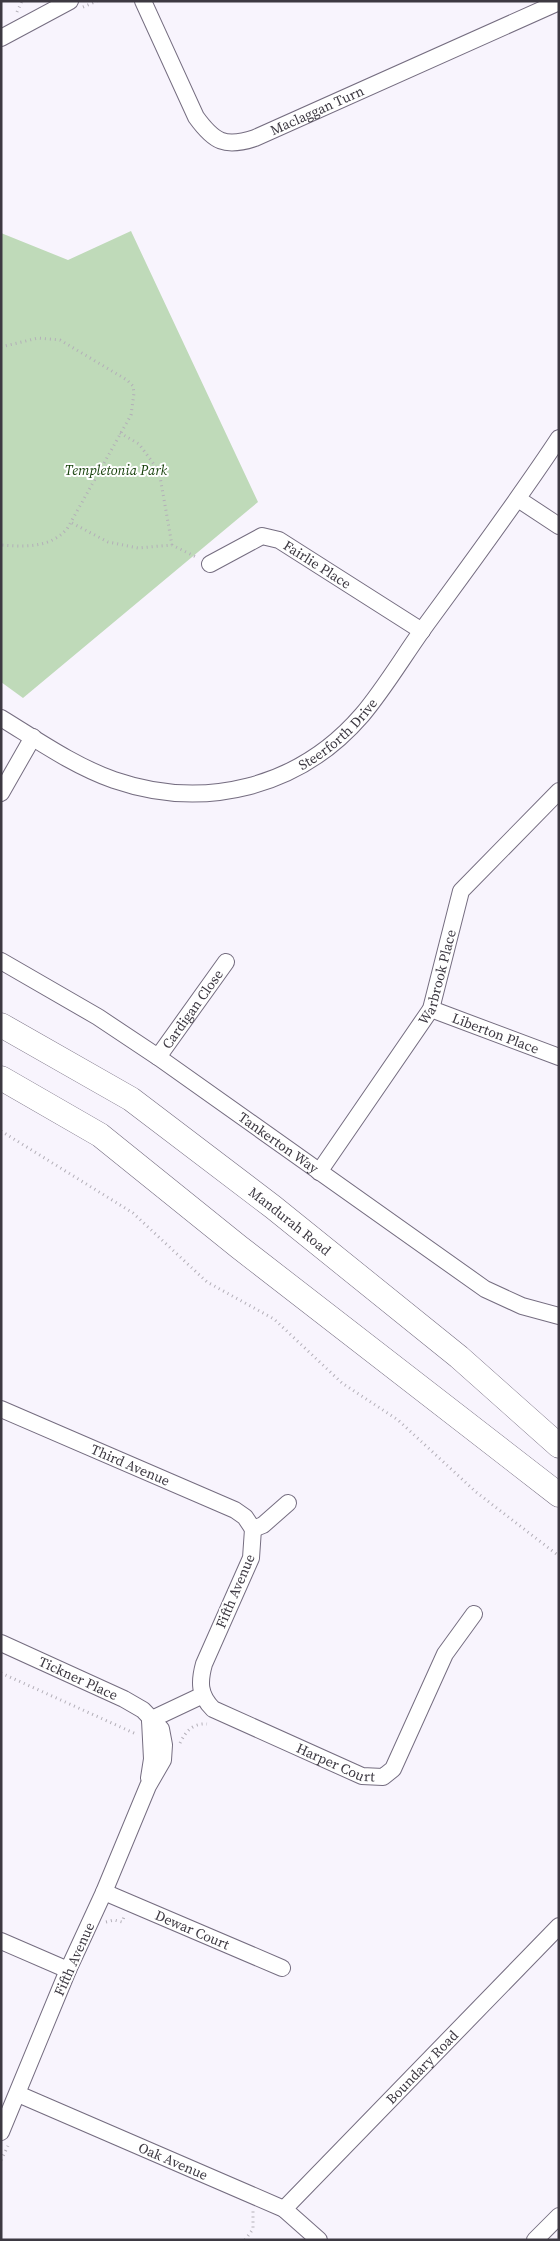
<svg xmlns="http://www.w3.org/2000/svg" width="560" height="2241" font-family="'Source Serif 4',serif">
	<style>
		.green { fill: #bfdab9 }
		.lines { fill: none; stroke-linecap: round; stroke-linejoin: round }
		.minor-casing { stroke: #756d80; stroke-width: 18 }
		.highway-casing { stroke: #756d80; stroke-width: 25 }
		.path { stroke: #b3afb8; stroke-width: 3; stroke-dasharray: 1 4; stroke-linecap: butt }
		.minor { stroke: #fff; stroke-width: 16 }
		.highway { stroke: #fff; stroke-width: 24 }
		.labels { text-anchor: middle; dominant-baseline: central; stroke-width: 4; stroke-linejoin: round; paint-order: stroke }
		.street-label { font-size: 14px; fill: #3d3942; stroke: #fff }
		.park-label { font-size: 14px; font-style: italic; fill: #143f08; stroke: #fff }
	</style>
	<rect width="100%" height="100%" fill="#f8f4fd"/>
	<path class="green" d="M131,231L258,502L23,698L1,682V233L68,260Z"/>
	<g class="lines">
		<defs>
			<g id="minor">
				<path id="s1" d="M143,1L196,117C214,142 225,148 255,138L559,2"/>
				<path d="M1,38L70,1"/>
				<path d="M518,499L559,526"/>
				<path id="s2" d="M210,564L262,536L279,540L422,631"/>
				<path id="s3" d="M1,718C37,740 74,766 114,780C204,811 299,788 362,715C384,689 403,657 423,629C469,566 516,503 559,438"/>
				<path d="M1,793L33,737"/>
				<path id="s4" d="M1,961L98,1017L158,1057L485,1289L522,1306L559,1316"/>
				<path id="s5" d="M431,1009L559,1057"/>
				<path id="s6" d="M158,1057L226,962"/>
				<path id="s7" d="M319,1172L431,1009L461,891L559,791"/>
				<path id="s8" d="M1,1409L235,1510L245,1517L253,1529"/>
				<path id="s9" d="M253,1529L251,1558L204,1664C199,1682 199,1695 213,1709L362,1776L383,1777L393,1769L445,1654L474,1614"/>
				<path d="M253,1529L263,1525L288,1503"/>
				<path id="s10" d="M1,1643L124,1699L143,1710L161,1729L164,1745L163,1760L148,1786L104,1892L68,1970L1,2132"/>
				<path d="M150,1720L203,1695"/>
				<path d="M149,1778L152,1759L150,1720"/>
				<path id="s11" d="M104,1892L282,1968"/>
				<path d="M1,1941L68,1970"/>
				<path id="s12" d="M18,2094L284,2209L319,2240"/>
				<path id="s13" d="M284,2209L559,1926"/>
				<path d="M535,2240L559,2216"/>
			</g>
			<g id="highway">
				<path id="s14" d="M1,1025L131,1099L273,1207L459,1357L559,1446"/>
				<path d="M1,1078L100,1135L239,1247L559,1495"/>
			</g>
		</defs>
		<use href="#minor" class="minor-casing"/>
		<use href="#highway" class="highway-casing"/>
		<g class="path">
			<path d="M83,7L97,1"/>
			<path d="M17,12L22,1"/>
			<path d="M1,347L38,338L60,340L127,380L133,386L134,393L131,415L67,529C50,548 25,547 1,545"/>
			<path d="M120,433L139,444L159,471L172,545"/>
			<path d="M72,523L108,542L138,548L172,545L198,558"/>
			<path d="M1,1131L133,1213L207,1282L274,1319L342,1383L398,1420L476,1492L559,1556"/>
			<path d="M1,1673L136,1734"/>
			<path d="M180,1743C186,1731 193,1723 207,1724"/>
			<path d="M106,1922L114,1920L122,1922L124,1917"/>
			<path d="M1,2160L8,2146"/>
			<path d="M245,2240L253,2229V2211"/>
		</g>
		<use href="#minor" class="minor"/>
		<use href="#highway" class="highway"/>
	</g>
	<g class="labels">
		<g class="street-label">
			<text stroke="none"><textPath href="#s1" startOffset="265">Maclaggan Turn</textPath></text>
			<text stroke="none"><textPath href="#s2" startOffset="122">Fairlie Place</textPath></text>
			<text stroke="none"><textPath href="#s3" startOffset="371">Steerforth Drive</textPath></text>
			<text stroke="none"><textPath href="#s7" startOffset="230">Warbrook Place</textPath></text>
			<text stroke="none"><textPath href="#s6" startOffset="59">Cardigan Close</textPath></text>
			<text stroke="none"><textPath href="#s5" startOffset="69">Liberton Place</textPath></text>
			<text stroke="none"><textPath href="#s4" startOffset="332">Tankerton Way</textPath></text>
			<text stroke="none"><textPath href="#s14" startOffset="350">Mandurah Road</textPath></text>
			<text stroke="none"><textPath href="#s8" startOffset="141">Third Avenue</textPath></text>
			<text transform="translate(235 1591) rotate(-67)">Fifth Avenue</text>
			<text stroke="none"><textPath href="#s10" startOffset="85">Tickner Place</textPath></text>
			<text stroke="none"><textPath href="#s9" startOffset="328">Harper Court</textPath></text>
			<text stroke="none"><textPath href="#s11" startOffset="96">Dewar Court</textPath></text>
			<text transform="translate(74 1959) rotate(-66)">Fifth Avenue</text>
			<text stroke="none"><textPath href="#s13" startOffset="198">Boundary Road</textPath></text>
			<text stroke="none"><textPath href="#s12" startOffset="169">Oak Avenue</textPath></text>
		</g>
		<g class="park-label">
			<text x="116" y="470">Templetonia Park</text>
		</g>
	</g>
	<rect width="560" height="2241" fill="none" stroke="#3d3942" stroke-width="5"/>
</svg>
